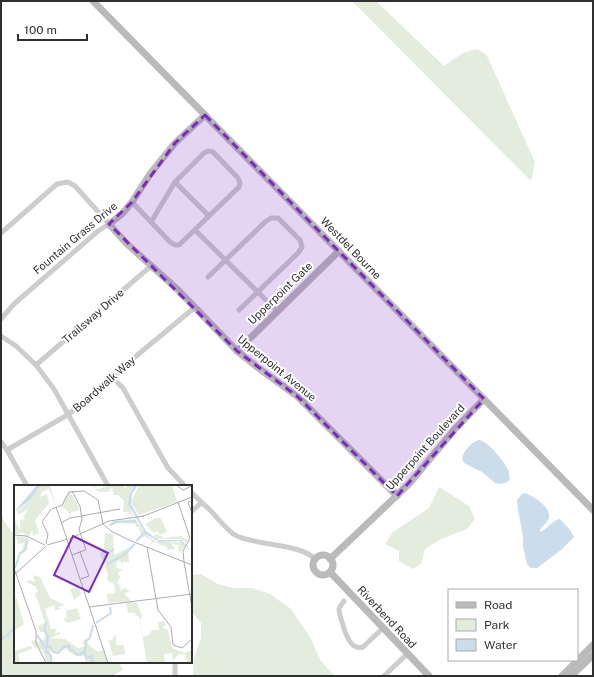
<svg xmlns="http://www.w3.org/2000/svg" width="594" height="677" font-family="'Public Sans',sans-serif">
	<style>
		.green { fill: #e4ecde }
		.water { fill: #cbdceb }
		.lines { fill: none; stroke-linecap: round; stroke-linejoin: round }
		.stream { stroke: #cbdceb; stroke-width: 1.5 }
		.street { stroke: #cdcdcd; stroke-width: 5 }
		.secondary { stroke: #bababa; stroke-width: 7 }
		.marked { fill: #7b2cbf; fill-opacity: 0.2; stroke: #7b2cbf; stroke-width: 3; stroke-dasharray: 8 5; stroke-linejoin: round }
		.labels { text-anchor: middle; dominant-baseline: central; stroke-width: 4; stroke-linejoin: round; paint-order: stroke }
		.street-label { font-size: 11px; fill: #303030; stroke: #fff }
		.inset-river { fill: none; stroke: #cbdceb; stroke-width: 2 }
		.inset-road { fill: none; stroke: #acacac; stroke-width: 1 }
		.view { fill: #7b2cbf; fill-opacity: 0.15; stroke: #7b2cbf; stroke-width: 2 }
		.inset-edge { fill: none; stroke: #303030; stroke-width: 2 }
	</style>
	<rect width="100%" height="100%" fill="#fff"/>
	<g class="green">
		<path d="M352,1H376L444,66C452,61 468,47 479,50C482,51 485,54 487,56L535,162L531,181Z"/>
		<path d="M439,487L469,506L475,519L467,529L441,539L425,549L421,564L413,569L399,561V551L385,544L393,532L429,508Z"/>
		<path d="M1,514L4,521L15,536V662H119L123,670L112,676H1Z"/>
		<path d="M201,574L218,584L234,588H252L270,594L291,609L310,637L320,659L325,666L335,676H193L194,658L201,638V623L191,611V575Z"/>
	</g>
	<g class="water">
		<path d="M479,440C489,442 506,463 509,472C509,474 509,477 510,479L507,482L504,483L500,484L495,483L482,472L464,463L462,458C464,451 471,442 479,440Z"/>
		<path d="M525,493C534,496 554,509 548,520C546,525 540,526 540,532C548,529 552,520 560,519L570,530L574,537L561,550L537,568H531L527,564L523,547V536L518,510L517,500L522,494Z"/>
	</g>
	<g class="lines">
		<path class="stream" d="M1,640L3,638L10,633L15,626"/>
		<g class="street">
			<path d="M175,182L209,216"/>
			<path d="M132,202L170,242L175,245H179L239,187L240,183L238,178L213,152L208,151L204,153L175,182L151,222"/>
			<path d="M195,230L277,311"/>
			<path d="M1,233L57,184L68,182L75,186L109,224L98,231L14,304L1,319"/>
			<path d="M208,277L265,222L271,218H278L300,240L302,247L298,253L239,310"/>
			<path d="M1,336L16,346L36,365L54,389L108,486"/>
			<path d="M36,365L151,266"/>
			<path d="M113,378L123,388L168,468L185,486"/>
			<path d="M1,442L7,450L27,486"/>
			<path d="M7,450L69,414L113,378L135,357L194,308"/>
			<path d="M191,492C197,498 203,504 209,509C217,517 228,532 237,536C258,546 301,543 316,560"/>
			<path d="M191,512L201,503"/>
			<path d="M344,601C342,604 340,606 339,609C339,614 341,618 342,622C345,632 350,651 363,647L383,628"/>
			<path d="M175,676V662"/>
			<path d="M384,676L407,654"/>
		</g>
		<g class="secondary">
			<path d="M93,1L593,510"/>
			<path d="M205,115L175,143L150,174L132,202L122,214L109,224L126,243L177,289L237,351L257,367L298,397L397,496"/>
			<path d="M237,351L339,251"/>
			<circle cx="323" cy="565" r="10"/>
			<path d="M330,559L409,484L455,429L484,399"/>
			<path d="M330,572L429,676"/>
			<path d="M562,676L593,645"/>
			<path d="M571,676L593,655"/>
		</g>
	</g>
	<path class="marked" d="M205,115L484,399L397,496L298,397L237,351L109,224L132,202L175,143Z"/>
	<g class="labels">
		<g class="street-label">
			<text transform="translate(75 238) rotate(-40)">Fountain Grass Drive</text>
			<text transform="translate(351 248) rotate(46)">Westdel Bourne</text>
			<text transform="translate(280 293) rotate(-44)">Upperpoint Gate</text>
			<text transform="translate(93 316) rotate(-41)">Trailsway Drive</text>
			<text transform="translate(277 368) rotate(39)">Upperpoint Avenue</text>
			<text transform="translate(104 384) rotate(-41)">Boardwalk Way</text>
			<text transform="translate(425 447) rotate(-48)">Upperpoint Boulevard</text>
			<text transform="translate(387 617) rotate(47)">Riverbend Road</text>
		</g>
	</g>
	<g transform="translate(14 485)">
		<rect width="178" height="178" fill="#fff"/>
		<path d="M27,0H36L42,21L35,4L28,7L26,12L33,9L35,18L21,35L25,48L19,51L18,45L15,52L9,48L0,49V37L4,34L2,37L6,45V35L11,34L10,31L14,24L4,30L3,26L14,17ZM77,0H82L80,3L84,4L96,0H108L112,3L113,0H121L114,17L120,32L114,27H109L110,16L104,10H100L98,2L94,7H85ZM125,0H158L163,17L125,30L117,17ZM56,7L65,22L64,26L57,27L56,33L55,27L47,21ZM142,33H147L153,47L146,50L143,46L140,48L131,39ZM121,34L136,53L143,57H166L171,60L169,64L165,68L164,61H167L157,58L161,64L153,65V62L140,57L135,61L138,56L131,51L122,56L127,51L125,42H121L122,39L103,38L95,41L99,36ZM91,48L99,49L100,70L121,59L114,65L115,77H109L107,81V77L104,75L102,79L103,83L109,85L104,87L106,92L103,99L106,100L107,106L111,103L116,107L110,108L117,116L94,118L93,109L101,108L100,99L93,95L94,89L86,68L90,63ZM143,49L150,53L167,51L173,55V58L166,54H143L139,51ZM4,51L16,54L13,61L14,64L6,71L10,58L4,59L3,54H0ZM19,90L26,92L36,113L51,120L45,122L46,125H41L40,120L31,124L37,144L43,143L41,148L46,147V149L37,153L51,154L64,163L70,162L69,156L75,153V148L77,153L73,156L75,160L84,167L89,165L95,178H72L70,171H61L52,163L44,169L36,166L40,178H32L29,167L24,162L20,163L17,156L26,157L22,147L26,154L30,155L31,152L30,147H26L24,141L31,138L21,108L24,107L22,102L13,97L15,95L21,97ZM61,102H65L67,109L60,115L56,104ZM0,114H3L10,139L0,146ZM112,117L123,118L128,131L126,135L129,152L135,150L137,145H145L144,137L149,136L152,139L149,143L154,145L158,163L171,168L178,165V178H173L172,170L165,169L159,176L158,168L150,169L151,178H133L125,131L121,130L122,128H114ZM51,122L53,126L63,123L67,134L53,138L49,134L53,133ZM102,149V160H110L111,169L99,171L94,154L97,156ZM17,161L18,164L4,169L6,177L0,178V166Z" fill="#e4ecde"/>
		<path d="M23,0H27L16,15L0,27ZM121,0H124L118,9L117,19L132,46L144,55H167L178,66L165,56L145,57L132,49L114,19L115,11Z" fill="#cbdceb"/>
		<path class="inset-river" d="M96,40L102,37L122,36M122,56L131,47M90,71L100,64M93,79L110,70L121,59M1,83L6,68L11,65L13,55M32,137L30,144L34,151L32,166L37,171V178M82,138L97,128L96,122M23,150L32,164M33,162L36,161L39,167L44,168L50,162L55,161L56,166L58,165L64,170L70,167L73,173L78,171L77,175L82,178M71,167L72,156L76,153L79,140"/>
		<path class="inset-road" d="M162,0L169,5L178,1M58,6L66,21L68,35L65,44L72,65M178,16L174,17L178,28M164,17L176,53L169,66L170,77M42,22L53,54M38,24L48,20L55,7L70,6L84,15L89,39M127,32L178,12M47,38L56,33L106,24M89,39L97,46L115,55L178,80M0,50L12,51L31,60M55,54L95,36L130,31M53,55L94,178M32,59L34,49L28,37L37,24M33,60L54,54M133,62L144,125L157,142L159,160L168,163L178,154M66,67L75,91L67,94M58,70L71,65M170,77L178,123M0,83L22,146V158L32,178M0,90L32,61M75,122L178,109"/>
		<path class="view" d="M59,51L94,68L75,107L40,90Z"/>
		<rect width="178" height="178" class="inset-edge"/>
	</g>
	<rect width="594" height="677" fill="none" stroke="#303030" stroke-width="4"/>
	<rect x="448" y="589" width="130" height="72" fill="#ffffff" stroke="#acacac"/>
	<rect x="456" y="602" width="20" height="6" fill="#bababa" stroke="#acacac"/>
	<text x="484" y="609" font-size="12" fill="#303030">Road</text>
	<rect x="456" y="619" width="20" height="12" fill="#e4ecde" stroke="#acacac"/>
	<text x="484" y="629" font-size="12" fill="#303030">Park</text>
	<rect x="456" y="639" width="20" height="12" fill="#cbdceb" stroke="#acacac"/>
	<text x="484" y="649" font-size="12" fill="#303030">Water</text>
	<path d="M18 34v6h69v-6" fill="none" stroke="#303030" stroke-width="2"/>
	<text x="24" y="34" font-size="12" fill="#303030" stroke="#ffffff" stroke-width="3" paint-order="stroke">100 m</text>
</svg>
